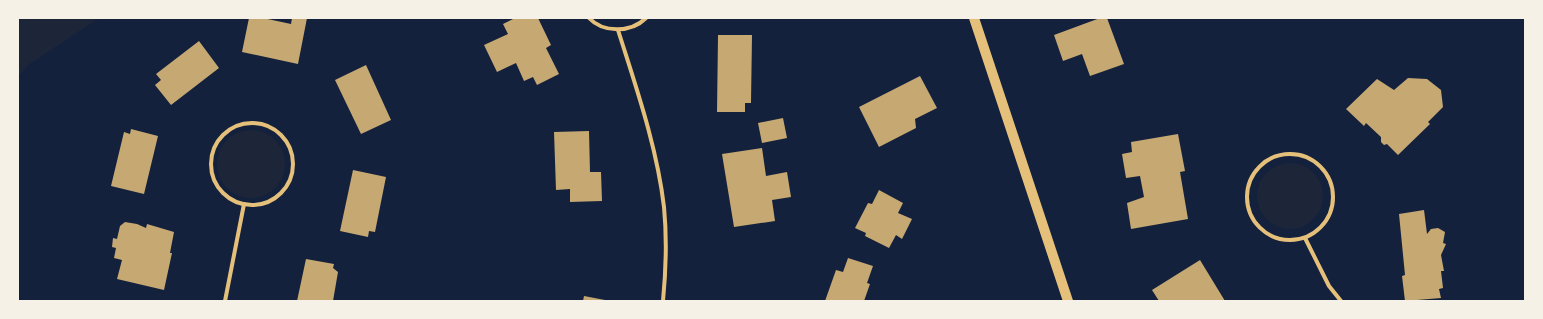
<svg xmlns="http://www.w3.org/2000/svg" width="1543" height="319" font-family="'Open Sans',sans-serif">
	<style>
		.green { fill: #1d2539 }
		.building { fill: #c6a872 }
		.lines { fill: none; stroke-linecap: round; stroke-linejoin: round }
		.minor { stroke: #e5c07b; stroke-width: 4 }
		.primary { stroke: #e5c07b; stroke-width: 10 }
	</style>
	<rect width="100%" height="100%" fill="#14213d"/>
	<g class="green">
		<path d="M18,18H99L28,65L18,77Z"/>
		<circle cx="251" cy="164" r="34"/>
		<circle cx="1290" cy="196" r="33"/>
	</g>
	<g class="building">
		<path d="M249,18H263L291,24L292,18H307L298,64L242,52Z"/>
		<path d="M515,18H538L551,45L546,48L559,74L537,85L533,77L524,81L516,63L497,72L484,45L508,34L503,24Z"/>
		<path d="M1100,18H1107L1124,64L1090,76L1082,54L1063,61L1054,35Z"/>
		<path d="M718,35H752L751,103H745V112H717Z"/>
		<path d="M199,41L219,68L171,105L155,85L161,80L156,74Z"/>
		<path d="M366,65L391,120L361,134L335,80Z"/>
		<path d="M920,76L937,108L915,119L916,128L879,147L859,107Z"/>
		<path d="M1408,78L1427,79L1441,90L1443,107L1428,122L1430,124L1398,155L1387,144L1384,145L1381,142V137L1366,123L1364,126L1346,109L1377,79L1394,90Z"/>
		<path d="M783,118L787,138L762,143L758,123Z"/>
		<path d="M131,129L158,136L144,194L111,186L124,132L130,134Z"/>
		<path d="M589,131L590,172H601L602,201L570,202V189L556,190L554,132Z"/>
		<path d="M1178,134L1185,171L1180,172L1188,219L1131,229L1127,203L1144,197L1140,176L1126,178L1122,154L1132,152L1131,142Z"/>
		<path d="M762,148L766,176L787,172L791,197L772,200L775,221L734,227L722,154Z"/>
		<path d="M353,170L386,177L375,232L369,231L368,237L340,231Z"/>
		<path d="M879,190L903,203L898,213L912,219L902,239L896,235L889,248L865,236L866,233L855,228L868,203L872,204Z"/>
		<path d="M1424,210L1427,234L1431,229L1438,228L1445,232L1443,243L1446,244L1441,255L1444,271H1441L1443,288L1439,289L1441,298L1405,301L1402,276L1405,275L1399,214Z"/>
		<path d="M125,222L137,224L146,228L147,224L174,232L170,253H172L164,290L117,279L122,260L114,258L116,248L112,247L113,238L117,239L120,226Z"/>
		<path d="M848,258L873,266L867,283L870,284L864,301H825L836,270L843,272Z"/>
		<path d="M306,259L334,264L333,268L338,272L333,301H297Z"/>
		<path d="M1200,260L1225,301H1159L1152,290Z"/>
		<path d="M584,296L605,300V301H583Z"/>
	</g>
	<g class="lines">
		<g class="minor">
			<path d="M589,18C603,33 631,33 646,18"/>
			<path d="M618,30C636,87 657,147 664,207C667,238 666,270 663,301"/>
			<circle cx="252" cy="164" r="41"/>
			<circle cx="1290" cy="197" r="43"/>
			<path d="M1305,238L1329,286L1341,301"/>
			<path d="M225,301L244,204"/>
		</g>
		<path class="primary" d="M974,18L1068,301"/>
	</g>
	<rect width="1543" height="319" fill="none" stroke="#f6f1e7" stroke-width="38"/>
</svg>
